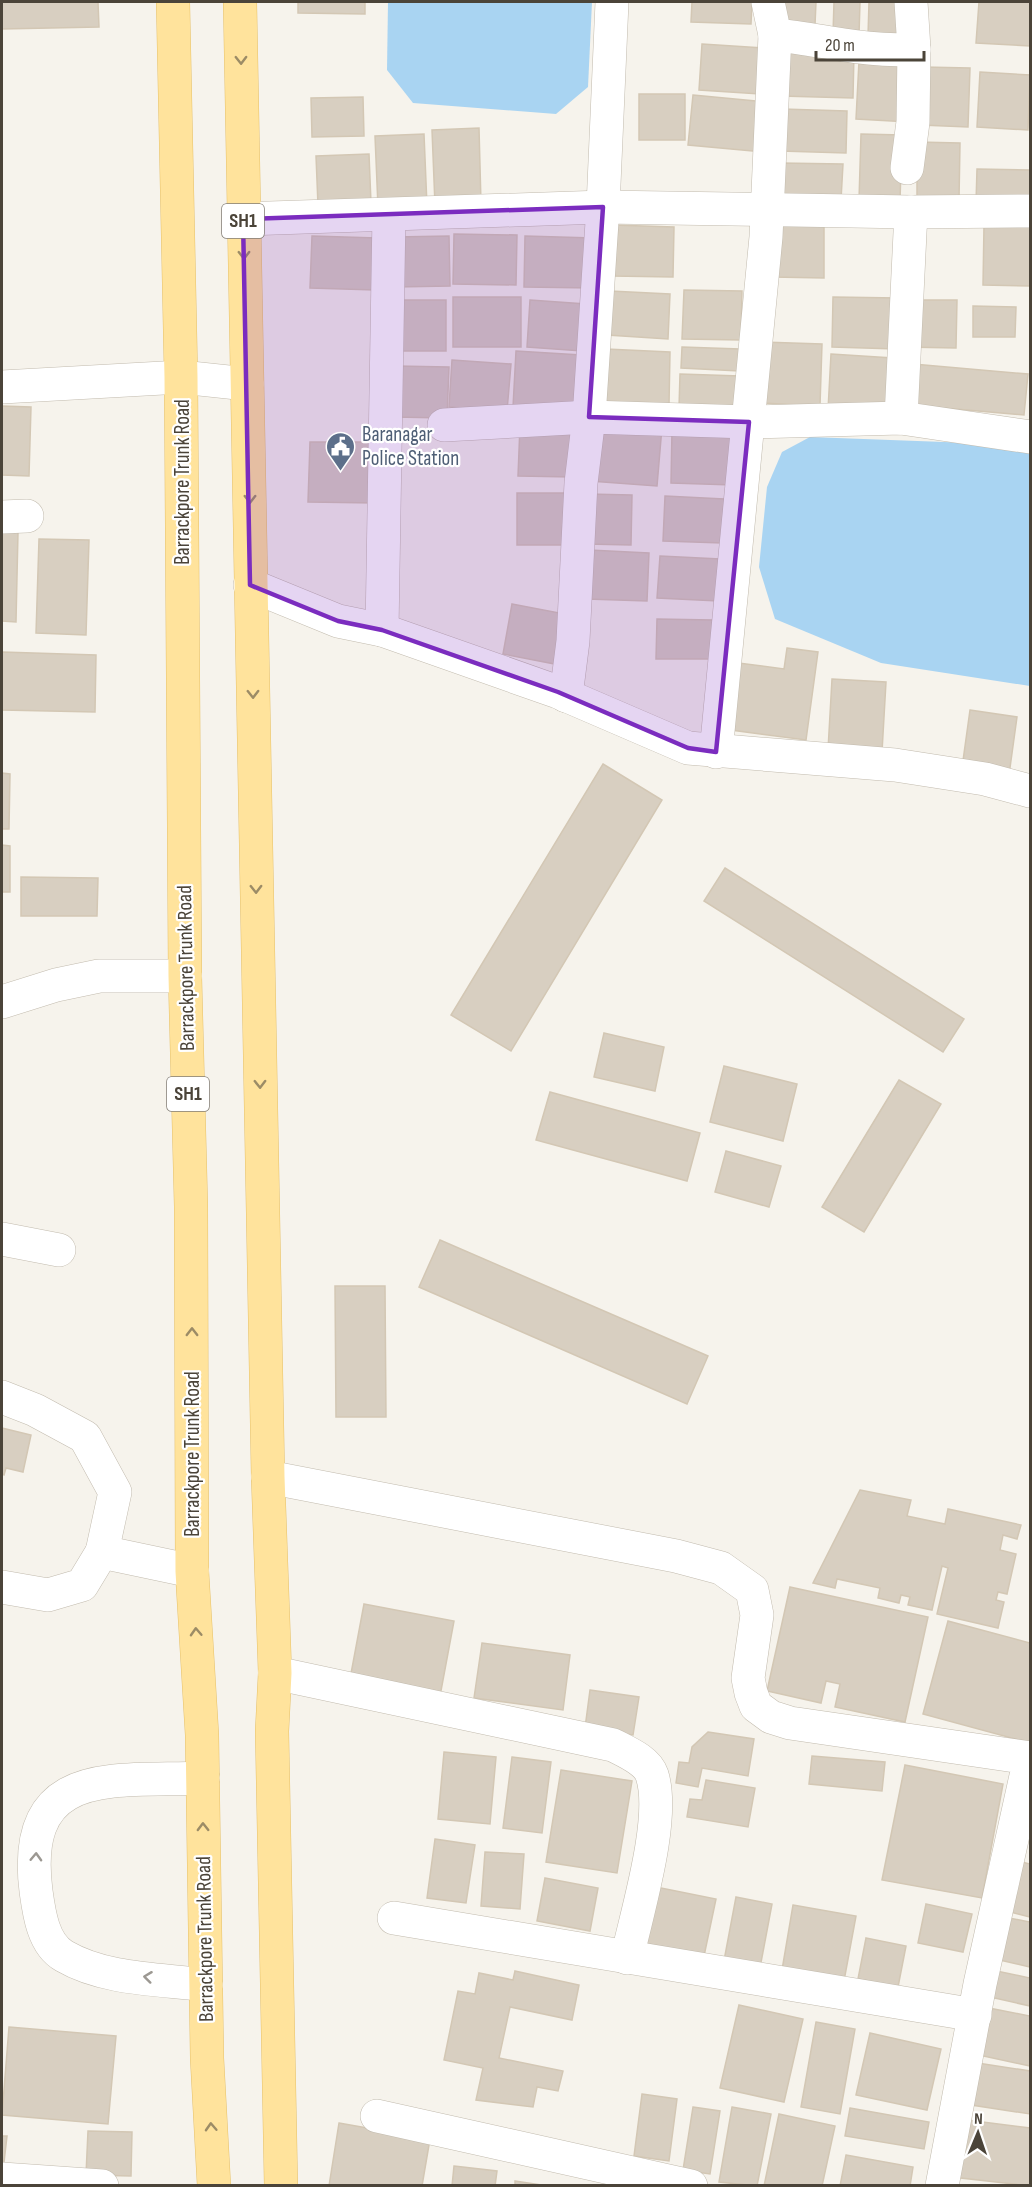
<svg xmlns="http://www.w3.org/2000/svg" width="1032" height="2187" font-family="'Sofia Sans Condensed',sans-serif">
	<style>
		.water { fill: #a9d4f2 }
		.building { fill: #d8cfc1; stroke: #d3c7b4; stroke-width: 1.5 }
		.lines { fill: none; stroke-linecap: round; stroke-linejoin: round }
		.minor-casing { stroke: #c2bbae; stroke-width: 34 }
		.major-casing { stroke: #e6c16a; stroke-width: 34 }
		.minor { stroke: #fff; stroke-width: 33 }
		.major { stroke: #ffe39c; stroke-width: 33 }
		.oneway { stroke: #9c8c66 }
		.oneway2 { stroke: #9c9892 }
		.marked { fill: #7b2cbf; fill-opacity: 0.2; stroke: #7b2cbf; stroke-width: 4.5; stroke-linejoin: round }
		.labels { text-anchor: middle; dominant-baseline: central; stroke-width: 4.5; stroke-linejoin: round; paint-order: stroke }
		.shield { fill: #fff; stroke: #817c74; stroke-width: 1.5 }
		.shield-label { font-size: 20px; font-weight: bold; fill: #4b4439 }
		.service-label { font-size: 21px; fill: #4e5e75; stroke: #fff; text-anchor: start }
		.street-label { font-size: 21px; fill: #4b4439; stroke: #fff }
	</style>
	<rect width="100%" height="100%" fill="#f6f3ec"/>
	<g class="water">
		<path d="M388,2H592L588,87L556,114L413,103L387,70Z"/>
		<path d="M810,437L971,443L1030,451V686L881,663L775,619L759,567L767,487L782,452Z"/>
	</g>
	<g class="building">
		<path d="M2,2H98L99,27L2,29Z"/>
		<path d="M298,2H365V14L298,13Z"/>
		<path d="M692,2H752L751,24L691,22Z"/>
		<path d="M779,2H816L815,25H779Z"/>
		<path d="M834,2H860L859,35L833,34Z"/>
		<path d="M869,2H902L901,37L868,36Z"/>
		<path d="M979,2H1030V46L976,43Z"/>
		<path d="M702,44L764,48L760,94L699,90Z"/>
		<path d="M782,51L854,53L853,98L781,96Z"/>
		<path d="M859,61L911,64L909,122L856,119Z"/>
		<path d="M923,67L970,68L968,127L921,125Z"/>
		<path d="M980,72L1030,75L1028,130L977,127Z"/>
		<rect x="639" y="94" width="46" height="46"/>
		<path d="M693,95L767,102L763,152L688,145Z"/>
		<path d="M363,97L364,136L312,137L311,98Z"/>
		<path d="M782,109L847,111L846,153L781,151Z"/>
		<path d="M479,128L481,203L435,205L432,130Z"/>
		<path d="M424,134L427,206L378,207L375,136Z"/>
		<path d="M861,134L902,135L900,201L859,200Z"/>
		<path d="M917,142L960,143L959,200L917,199Z"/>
		<path d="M369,154L371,203L318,205L316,156Z"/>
		<path d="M780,163L843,164L841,200L778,198Z"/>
		<path d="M977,169L1030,170V204L976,203Z"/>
		<path d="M773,221L824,222V278L772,277Z"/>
		<path d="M612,225L674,227L673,277L612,276Z"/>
		<path d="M984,225L1030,226V286L983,285Z"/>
		<path d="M454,234L517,235L516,285L453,284Z"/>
		<path d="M312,236L377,238L375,290L310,288Z"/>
		<path d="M449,236L450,286L395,287L394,237Z"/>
		<path d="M525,236L593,238L592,288L524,287Z"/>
		<path d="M684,290L742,291L741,340L682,339Z"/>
		<path d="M610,291L670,294L668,339L607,335Z"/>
		<rect x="453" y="297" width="68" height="50"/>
		<path d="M833,297L898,298L896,349L832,347Z"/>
		<rect x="395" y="300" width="51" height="51"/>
		<path d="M530,300L586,304L582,351L527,347Z"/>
		<path d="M905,300H957L956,348L904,347Z"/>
		<path d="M973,306L1016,307L1015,337H973Z"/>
		<path d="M762,342L822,344L820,406L760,403Z"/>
		<path d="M682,347L740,349L739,371L681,368Z"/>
		<path d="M606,349L670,352L669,405L604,402Z"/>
		<path d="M516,351L581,355L578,411L513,407Z"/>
		<path d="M831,354L893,358L890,414L828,410Z"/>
		<path d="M452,360L511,364L507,411L449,407Z"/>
		<path d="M913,364L1028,374L1024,415L910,405Z"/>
		<path d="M396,366L449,367L447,418L393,417Z"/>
		<path d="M680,374L740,376L739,411L679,408Z"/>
		<path d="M2,406L31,407L29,476L2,475Z"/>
		<path d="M594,421L662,427L657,486L590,481Z"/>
		<path d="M520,426L573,427L572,477L518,476Z"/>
		<path d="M672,430L735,431L733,485L671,483Z"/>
		<path d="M310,442H374V503L308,502Z"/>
		<path d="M517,493H574L575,545H517Z"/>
		<path d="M587,494L632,495L631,545L586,544Z"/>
		<path d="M665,496L724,499L722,543L663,541Z"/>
		<path d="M2,532H18L16,622L2,621Z"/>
		<path d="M39,539L89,540L86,635L36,633Z"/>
		<path d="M589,550L649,553L647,601L587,599Z"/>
		<path d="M660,556L720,559L718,601L657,598Z"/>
		<path d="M512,604L570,615L560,665L503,654Z"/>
		<path d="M657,619L713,620V659H656Z"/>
		<path d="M787,648L818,652L806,740L731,730L739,663L784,669Z"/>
		<path d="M2,652L96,655L95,712L2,710Z"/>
		<path d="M832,679L886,682L882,752L828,750Z"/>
		<path d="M970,710L1017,717L1009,775L962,768Z"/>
		<path d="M603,764L662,800L511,1051L451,1015Z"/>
		<path d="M2,773L10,774L9,829H2Z"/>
		<path d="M2,845L10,846V892H2Z"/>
		<path d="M725,868L964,1019L943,1052L704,901Z"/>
		<path d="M21,877L98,878L97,916H21Z"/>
		<path d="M604,1033L664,1047L655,1091L594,1077Z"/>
		<path d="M724,1066L797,1084L783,1141L710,1122Z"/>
		<path d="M899,1080L941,1104L864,1232L822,1207Z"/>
		<path d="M550,1092L700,1133L687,1181L536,1140Z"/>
		<path d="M726,1151L781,1166L769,1207L715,1192Z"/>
		<path d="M440,1240L708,1356L687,1404L419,1287Z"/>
		<path d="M335,1286H385L386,1417H336Z"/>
		<path d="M2,1428L31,1435L23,1472L6,1468L4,1475L2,1474Z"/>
		<path d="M860,1490L911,1500L907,1516L945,1524L948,1509L1021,1525L1017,1539L1003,1535L1000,1550L1016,1554L1007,1594L998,1592L996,1600L1004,1602L998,1628L937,1614L948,1568L942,1566L932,1610L908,1605L910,1597L901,1595L899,1603L878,1598L880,1588L837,1579L835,1588L813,1583Z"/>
		<path d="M790,1587L928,1617L905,1722L835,1707L840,1684L826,1681L821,1703L767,1691Z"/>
		<path d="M364,1604L454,1621L440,1696L350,1679Z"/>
		<path d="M948,1621L1030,1643V1743L923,1714Z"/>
		<path d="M482,1643L570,1655L563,1710L474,1698Z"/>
		<path d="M590,1690L639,1697L633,1735L585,1728Z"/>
		<path d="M708,1732L754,1739L748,1776L702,1768L698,1787L676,1783L679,1762L689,1763L692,1747Z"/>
		<path d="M444,1752L496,1757L490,1824L438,1819Z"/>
		<path d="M812,1756L885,1762L882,1791L809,1784Z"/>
		<path d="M512,1757L551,1762L542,1833L503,1828Z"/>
		<path d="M905,1765L1003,1784L982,1898L882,1880Z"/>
		<path d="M561,1770L632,1781L617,1873L546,1862Z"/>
		<path d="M706,1780L755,1788L748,1827L687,1817L690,1799L702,1800Z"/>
		<path d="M435,1839L475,1845L466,1903L427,1898Z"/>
		<path d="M485,1852L524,1854L520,1909L481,1906Z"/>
		<path d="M1018,1861L1030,1864V1917L1006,1911Z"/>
		<path d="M545,1878L598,1888L590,1931L537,1921Z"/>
		<path d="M651,1886L716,1899L704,1956L639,1942Z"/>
		<path d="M736,1897L772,1904L759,1973L723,1966Z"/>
		<path d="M926,1904L972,1914L963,1952L918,1943Z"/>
		<path d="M793,1905L856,1916L844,1981L782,1970Z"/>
		<path d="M1004,1917L1030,1922V1967L995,1959Z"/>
		<path d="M866,1938L906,1946L898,1987L858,1979Z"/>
		<path d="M987,1969L1030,1978V2006L981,1995Z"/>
		<path d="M515,1971L579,1985L572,2020L510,2007L499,2058L563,2071L558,2091L537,2087L533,2107L476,2100L483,2068L444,2060L458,1991L475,1994L479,1973L513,1980Z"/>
		<path d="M739,2005L803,2019L784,2102L720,2088Z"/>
		<path d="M984,2007L1030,2016V2066L974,2054Z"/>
		<path d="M816,2022L855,2029L840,2114L801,2107Z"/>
		<path d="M9,2027L116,2036L108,2124L2,2115Z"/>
		<path d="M870,2033L941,2049L927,2110L856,2095Z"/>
		<path d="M971,2062L1030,2071V2114L965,2104Z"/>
		<path d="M642,2094L677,2099L669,2161L634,2156Z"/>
		<path d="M693,2107L720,2111L710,2174L683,2170Z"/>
		<path d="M732,2107L771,2114L757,2186L719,2182Z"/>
		<path d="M850,2108L929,2122L924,2149L845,2136Z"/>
		<path d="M779,2114L835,2126L822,2186H764Z"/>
		<path d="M959,2119L1030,2128V2186L952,2177Z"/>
		<path d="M339,2123L430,2139L422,2186H329Z"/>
		<path d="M88,2131L132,2132L131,2176L86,2175Z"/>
		<path d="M2,2136H7L3,2171H2Z"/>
		<path d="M846,2155L913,2167L910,2186H840Z"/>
		<path d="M454,2166L497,2171L495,2186H452Z"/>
		<path d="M515,2181L548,2186H515Z"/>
	</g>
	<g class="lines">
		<defs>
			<g id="minor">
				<path d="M768,2L775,35C821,39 867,53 914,49L911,2"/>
				<path d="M907,168L913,122L914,49"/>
				<path d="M243,219L603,207L911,212L1030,211"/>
				<path d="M2,387L181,377L247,384"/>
				<path d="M901,418L911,212"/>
				<path d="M444,425L589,417L749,422L901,418L1030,437"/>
				<path d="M2,517L27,516"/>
				<path d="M250,585L338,621L382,630L558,692L688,748L895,765L985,779L1030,791"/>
				<path d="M382,630L389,215"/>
				<path d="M566,696L573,641L581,483L589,417L603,207L612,2"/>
				<path d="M716,752L766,237L775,35"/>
				<path d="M2,1002L56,985L99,976H185"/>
				<path d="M2,1239L59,1250"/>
				<path d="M2,1397L35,1410L85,1437L115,1492L102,1552"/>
				<path d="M268,1477L676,1556L721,1568L752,1590L757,1615L748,1678L751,1693L756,1706L771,1717L790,1723L1030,1758L980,1984L942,2186"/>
				<path d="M2,1587L48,1595L82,1585L102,1552L192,1571"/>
				<path d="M275,1673L613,1745C626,1752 647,1760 652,1775C666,1818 637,1912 627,1958"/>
				<path d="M203,1778C113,1782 20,1764 36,1891C39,1913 43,1944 64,1956C105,1980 160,1979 206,1985"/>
				<path d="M394,1918L975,2015"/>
				<path d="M377,2116L691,2186"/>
				<path d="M2,2179L102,2186"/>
			</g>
			<g id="major">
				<path d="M173,2L181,377L185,976L191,1206L192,1571L202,1735L207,2058L214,2186"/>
				<path d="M240,2L268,1477L275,1673L272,1731L281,2186"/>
			</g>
		</defs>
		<use href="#minor" class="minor-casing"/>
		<use href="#major" class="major-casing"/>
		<use href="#minor" class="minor"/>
		<use href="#major" class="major"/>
	</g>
	<defs><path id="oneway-chevron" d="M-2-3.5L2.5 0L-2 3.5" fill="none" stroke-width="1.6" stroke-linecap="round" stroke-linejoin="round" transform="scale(1.5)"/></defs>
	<g class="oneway">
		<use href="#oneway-chevron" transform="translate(241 60) rotate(89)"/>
		<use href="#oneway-chevron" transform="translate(244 255) rotate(89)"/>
		<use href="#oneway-chevron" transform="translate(250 499) rotate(90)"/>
		<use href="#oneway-chevron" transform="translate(253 694) rotate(89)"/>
		<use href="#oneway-chevron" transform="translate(256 889) rotate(89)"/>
		<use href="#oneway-chevron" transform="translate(260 1084) rotate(89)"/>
		<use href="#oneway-chevron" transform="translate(192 1332) rotate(-90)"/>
		<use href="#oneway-chevron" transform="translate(196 1632) rotate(-93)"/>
		<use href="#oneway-chevron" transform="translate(203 1827) rotate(-91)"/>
		<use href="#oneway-chevron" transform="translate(211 2127) rotate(-93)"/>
	</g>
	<g class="oneway2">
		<use href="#oneway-chevron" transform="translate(36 1857) rotate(-88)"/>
		<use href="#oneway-chevron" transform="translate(148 1977) rotate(-173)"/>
	</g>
	<path class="marked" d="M603,207L589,417L749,422L716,752L688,748L558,692L382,630L338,621L250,585L243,219Z"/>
	<defs>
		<symbol id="civic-pin" viewBox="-11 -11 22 30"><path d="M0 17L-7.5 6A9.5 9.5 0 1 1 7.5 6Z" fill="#5c6f8a" stroke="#fff"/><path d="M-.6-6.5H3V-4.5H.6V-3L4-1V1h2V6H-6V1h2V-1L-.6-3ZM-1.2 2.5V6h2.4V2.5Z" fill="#fff"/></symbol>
	</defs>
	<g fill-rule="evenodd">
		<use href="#civic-pin" x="324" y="430" width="33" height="45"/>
	</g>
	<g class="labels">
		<g class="shield">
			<rect x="222" y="204" width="42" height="34" rx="4.5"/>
			<rect x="167" y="1077" width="42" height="34" rx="4.5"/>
		</g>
		<g class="shield-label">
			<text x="243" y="221">SH1</text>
			<text x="188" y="1094">SH1</text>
		</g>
		<g class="service-label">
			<text x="362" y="434">Baranagar<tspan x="362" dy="24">Police Station</tspan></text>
		</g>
		<g class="street-label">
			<text transform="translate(182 482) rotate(-90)">Barrackpore Trunk Road</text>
			<text transform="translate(186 968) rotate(-91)">Barrackpore Trunk Road</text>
			<text transform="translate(192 1454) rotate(-90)">Barrackpore Trunk Road</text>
			<text transform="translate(205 1939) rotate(-91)">Barrackpore Trunk Road</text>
		</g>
	</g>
	<rect width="1032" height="2187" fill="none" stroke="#4b4439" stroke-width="6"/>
	<g transform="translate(978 2133) rotate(2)" stroke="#ffffff" stroke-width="4.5" paint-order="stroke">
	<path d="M0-4.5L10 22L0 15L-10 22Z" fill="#4b4439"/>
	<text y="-9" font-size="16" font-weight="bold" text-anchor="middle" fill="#4b4439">N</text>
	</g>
	<path d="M816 51v9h108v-9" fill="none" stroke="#4b4439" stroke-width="3"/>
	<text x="825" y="51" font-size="18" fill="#4b4439" stroke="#ffffff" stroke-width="4.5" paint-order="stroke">20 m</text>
</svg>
